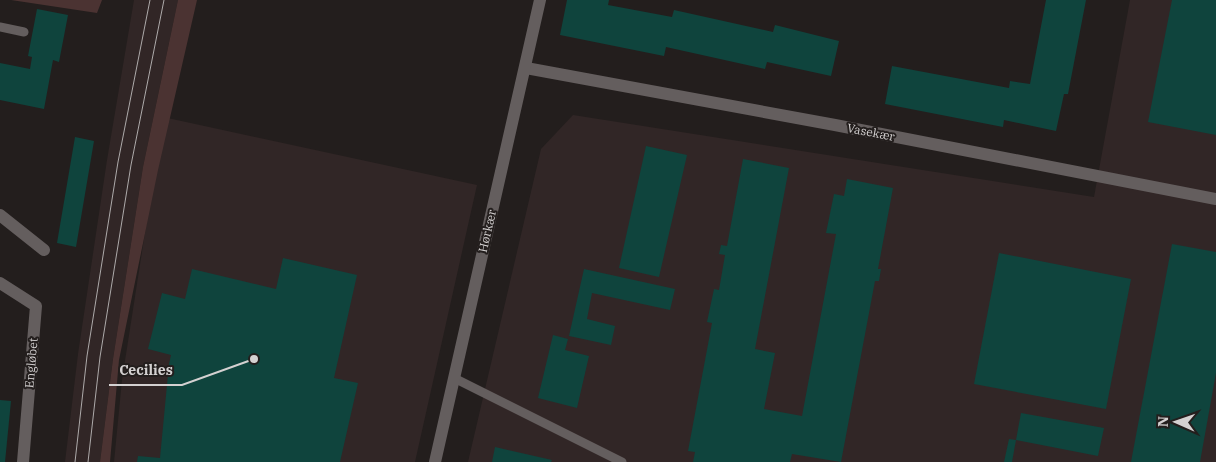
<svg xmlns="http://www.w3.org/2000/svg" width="1216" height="462" font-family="'IBM Plex Serif',serif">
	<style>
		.built { fill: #312626 }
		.green { fill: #4b3332 }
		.building { fill: #0f443d }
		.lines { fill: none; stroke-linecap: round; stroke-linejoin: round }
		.service { stroke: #645e5e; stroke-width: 9 }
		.minor { stroke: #645e5e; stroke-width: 12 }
		.tram { stroke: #aeabab; stroke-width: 1 }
		.labels { text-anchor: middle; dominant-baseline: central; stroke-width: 4; stroke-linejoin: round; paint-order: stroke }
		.street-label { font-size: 12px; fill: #d4d1d1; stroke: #231e1d }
		.leader { fill: none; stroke: #d4d1d1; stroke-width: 2 }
		.callout-dot { fill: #d4d1d1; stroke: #231e1d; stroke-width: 2 }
		.callout-label { font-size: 14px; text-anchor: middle; font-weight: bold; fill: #d4d1d1; stroke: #231e1d; stroke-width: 4; stroke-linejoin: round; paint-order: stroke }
	</style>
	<rect width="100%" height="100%" fill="#231e1d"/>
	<g class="built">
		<path d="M134,0H178L143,167L113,359L100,462H65L78,354L107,160Z"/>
		<path d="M1130,0H1216V462H468L541,149L573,115L1094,197Z"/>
		<path d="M163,117L477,185L415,462H114L122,380Z"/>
	</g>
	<g class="green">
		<path d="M11,0H102L97,13Z"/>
		<path d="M178,0H197L158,170L119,360L110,462H100L113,359L143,167Z"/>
	</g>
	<g class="building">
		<path d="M567,0H609L608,5L672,17L674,10L773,32L775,25L839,41L831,76L767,62L765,69L666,47L664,56L560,35Z"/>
		<path d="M1046,0H1086L1068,94H1064L1056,131L1004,120L1003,127L885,104L892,66L1009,88L1010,81L1030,84Z"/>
		<path d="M1172,0H1216V135L1148,122Z"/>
		<path d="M37,9L68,15L59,62L53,60L44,109L0,100V63L30,69L32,57L28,56Z"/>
		<path d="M75,137L94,141L76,247L57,243Z"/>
		<path d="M646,146L687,155L659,277L619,268Z"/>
		<path d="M743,159L789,168L755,349L775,353L764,409L802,416L836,234L826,233L834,194L844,196L847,179L893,188L878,269H881L879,281H875L841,462L792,454L790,462H693L695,452L688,451L712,323L707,322L714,289L719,290L725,255L719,254L721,245L727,246Z"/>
		<path d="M1172,244L1216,252V373L1200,462H1131Z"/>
		<path d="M999,253L1131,279L1106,409L974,384Z"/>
		<path d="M283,258L357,275L334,378L358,383L340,462H137L138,456L160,458L169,364L171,355L148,349L162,293L185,299L192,269L276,289Z"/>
		<path d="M584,269L675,289L670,310L592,293L587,319L615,326L611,345L569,336Z"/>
		<path d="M553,335L568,339L565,350L589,356L577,408L538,398Z"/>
		<path d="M0,400L11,401L5,462H0Z"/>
		<path d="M1021,413L1104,428L1098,456L1016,440L1012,462H1004L1009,439L1016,440Z"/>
		<path d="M495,447L552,460L551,462H492Z"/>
	</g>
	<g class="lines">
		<g class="service">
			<path d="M0,27L24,32"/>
			<path d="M454,378L622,462"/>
		</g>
		<g class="minor">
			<path d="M526,68L835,125L1216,199"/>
			<path d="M0,215L44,250"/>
			<path d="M0,283L36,306L23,462"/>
			<path d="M435,462L540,0"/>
		</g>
		<g class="tram">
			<path d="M75,462L87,356L118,162L150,0"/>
			<path d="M88,462L100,357L131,165L164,0"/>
		</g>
	</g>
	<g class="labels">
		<g class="street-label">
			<text transform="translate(871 132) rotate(11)">Vasekær</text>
			<text transform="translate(487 231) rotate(-77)">Hørkær</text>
			<text transform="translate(31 363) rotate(-85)">Engløbet</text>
		</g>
	</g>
	<path class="leader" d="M254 359L182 385H109"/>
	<circle class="callout-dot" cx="254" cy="359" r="5"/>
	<g class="callout-label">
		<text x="146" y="375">Cecilies</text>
	</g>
	<g transform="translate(1176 422) rotate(272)" stroke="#231e1d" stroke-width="4" paint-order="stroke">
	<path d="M0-4L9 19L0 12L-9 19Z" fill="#d4d1d1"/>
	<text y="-8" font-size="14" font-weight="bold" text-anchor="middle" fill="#d4d1d1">N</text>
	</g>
</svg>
